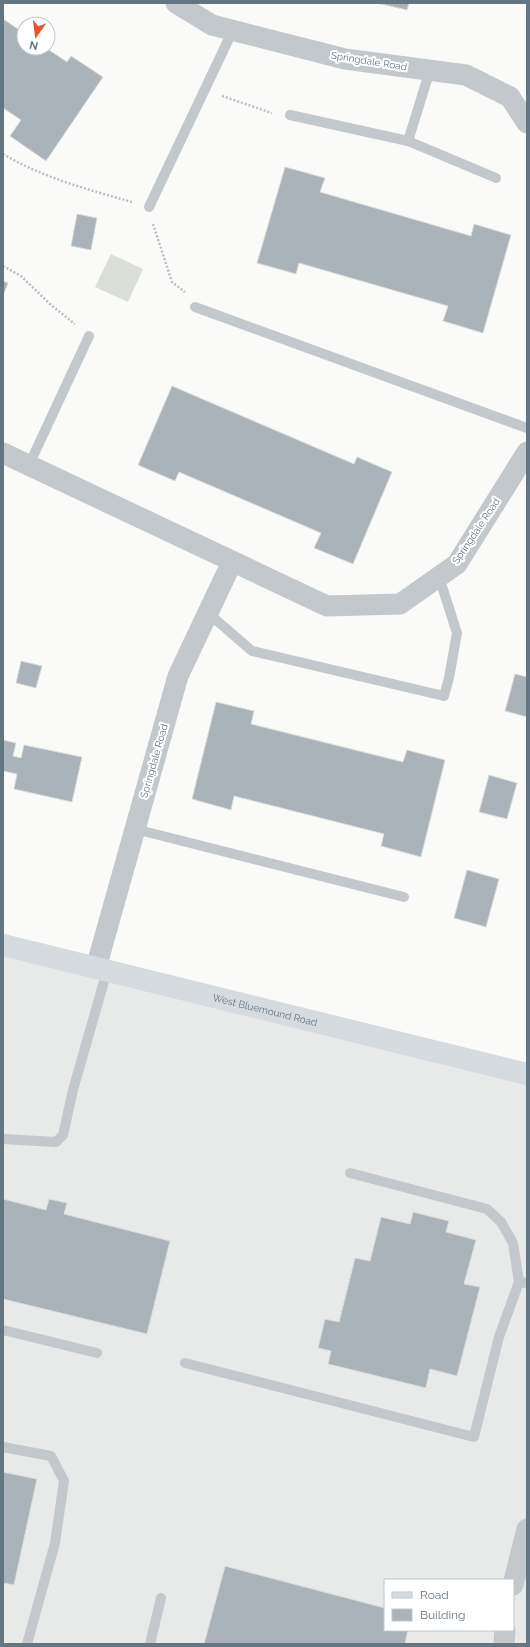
<svg xmlns="http://www.w3.org/2000/svg" width="530" height="1647" font-family="Raleway,sans-serif">
	<style>
		.built { fill: #e8e9e9; fill-rule: evenodd }
		.green { fill: #dadfd7 }
		.building { fill: #aab3b9; stroke: #dcdcda }
		.lines { fill: none; stroke-linecap: round; stroke-linejoin: round }
		.path { stroke: #bbbfc2; stroke-width: 2.5; stroke-dasharray: 2 2; stroke-linecap: butt }
		.service { stroke: #c3c8cc; stroke-width: 10 }
		.minor { stroke: #c3c8cc; stroke-width: 21 }
		.secondary { stroke: #d6dbdf; stroke-width: 22 }
		.labels { text-anchor: middle; dominant-baseline: central; stroke-width: 4; stroke-linejoin: round; paint-order: stroke }
		.street-label { font-size: 10px; fill: #657683; stroke: #fff }
	</style>
	<rect width="100%" height="100%" fill="#fafaf8"/>
	<path class="built" d="M3,945L527,1074V1644H3ZM385,1580H513V1630H385Z"/>
	<path class="green" d="M111,254L143,269L128,302L95,287Z"/>
	<g class="building">
		<path d="M377,3H409L407,10Z"/>
		<path d="M3,19L24,33V48H46L67,62L71,56L103,77L46,161L10,136L21,120L3,108Z"/>
		<path d="M285,167L325,178L320,192L471,236L474,224L511,235L483,333L443,321L448,306L299,263L296,274L257,263Z"/>
		<path d="M77,214L97,218L91,250L71,246Z"/>
		<path d="M3,281L8,283L3,296Z"/>
		<path d="M172,386L354,464L357,457L392,472L353,564L314,548L321,533L179,472L175,481L138,465Z"/>
		<path d="M21,661L42,666L36,688L16,683Z"/>
		<path d="M515,674L527,677V717L505,711Z"/>
		<path d="M216,702L254,711L251,724L403,762L407,750L445,760L421,857L381,846L384,834L234,796L231,810L192,799Z"/>
		<path d="M3,740L16,743L13,756L21,758L24,745L82,757L72,802L14,789L17,774L3,771Z"/>
		<path d="M489,775L517,783L507,819L479,812Z"/>
		<path d="M467,870L499,879L486,927L454,918Z"/>
		<path d="M3,1199L46,1210L49,1199L67,1203L64,1214L170,1241L147,1334L3,1299Z"/>
		<path d="M413,1212L449,1221L446,1232L476,1240L464,1284L480,1287L457,1376L430,1369L426,1388L328,1364L331,1351L318,1348L325,1319L339,1322L355,1258L370,1261L381,1217L410,1224Z"/>
		<path d="M3,1472L37,1479L14,1585L3,1583Z"/>
		<path d="M225,1566L385,1608V1630H408L405,1644H204Z"/>
	</g>
	<g class="lines">
		<g class="path">
			<path d="M222,96L272,113"/>
			<path d="M3,154C41,177 89,190 132,202"/>
			<path d="M153,224L172,282L185,292"/>
			<path d="M3,266L21,276L51,305L75,324"/>
		</g>
		<g class="service">
			<path d="M430,70L408,141L496,178"/>
			<path d="M290,115L408,141"/>
			<path d="M149,207L233,30"/>
			<path d="M195,307L527,428"/>
			<path d="M29,465L89,336"/>
			<path d="M208,613L252,651L444,696L449,678L457,633L439,577"/>
			<path d="M135,829L404,897"/>
			<path d="M3,1139L56,1142L63,1135L73,1090L107,971"/>
			<path d="M350,1173L487,1209L501,1222L513,1243L519,1282L527,1283"/>
			<path d="M3,1330L97,1353"/>
			<path d="M185,1363L474,1437L499,1337L519,1282"/>
			<path d="M3,1447L51,1456L64,1481L55,1543L27,1644"/>
			<path d="M150,1644L161,1598"/>
		</g>
		<g class="minor">
			<path d="M176,3L212,25L345,59L466,75L510,97L527,123"/>
			<path d="M3,453L327,606L400,604L457,564L527,452"/>
			<path d="M96,968L178,676L232,562"/>
			<path d="M513,1585L527,1529"/>
			<path d="M504,1644L505,1630"/>
		</g>
		<path class="secondary" id="s1" d="M3,945L527,1074"/>
	</g>
	<g class="labels">
		<g class="street-label">
			<text transform="translate(369 61) rotate(9)">Springdale Road</text>
			<text transform="translate(476 531) rotate(-56)">Springdale Road</text>
			<text transform="translate(154 761) rotate(-74)">Springdale Road</text>
			<text stroke="none"><textPath href="#s1" startOffset="270">West Bluemound Road</textPath></text>
		</g>
	</g>
	<rect width="530" height="1647" fill="none" stroke="#657683" stroke-width="8"/>
	<rect x="384" y="1579" width="130" height="52" fill="#ffffff" stroke="#c1c8cd"/>
	<rect x="392" y="1592" width="20" height="6" fill="#d6dbdf" stroke="#c1c8cd"/>
	<text x="420" y="1599" font-size="12" fill="#657683">Road</text>
	<rect x="392" y="1609" width="20" height="12" fill="#aab3b9" stroke="#c1c8cd"/>
	<text x="420" y="1619" font-size="12" fill="#657683">Building</text>
	<g transform="translate(36 36) rotate(194)"><circle r="19" fill="#ffffff" stroke="#c1c8cd"/>
	<path d="M0-3L7 15L0 10L-7 15Z" fill="#e4572e"/>
	<text y="-6" font-size="11" font-weight="bold" text-anchor="middle" fill="#657683">N</text>
	</g>
</svg>
